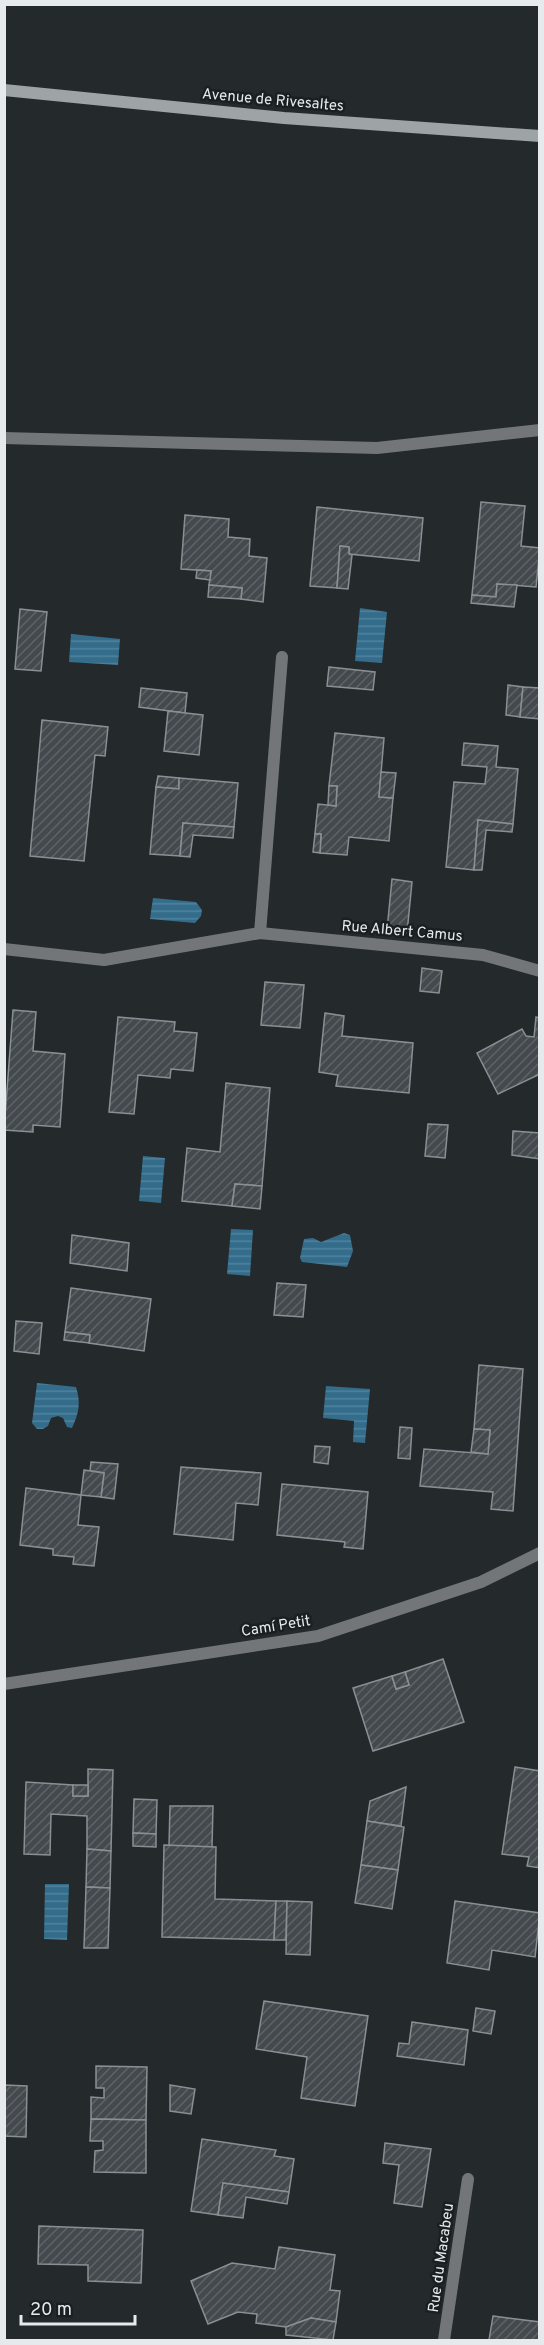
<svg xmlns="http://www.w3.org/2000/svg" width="544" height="2345" font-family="Overpass,sans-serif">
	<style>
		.water { fill: url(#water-rules) }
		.building { fill: url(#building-hatch); stroke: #899094; stroke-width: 1.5 }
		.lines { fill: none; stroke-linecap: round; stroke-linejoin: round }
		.street { stroke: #737678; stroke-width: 12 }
		.secondary { stroke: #9ea3a6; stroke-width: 12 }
		.labels { text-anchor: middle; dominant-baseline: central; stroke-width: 5; stroke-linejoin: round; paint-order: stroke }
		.street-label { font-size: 15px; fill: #e6eaec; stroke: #1a1f22 }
	</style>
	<defs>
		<pattern id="water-rules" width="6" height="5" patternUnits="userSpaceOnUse" patternTransform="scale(1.5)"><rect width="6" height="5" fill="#346d8c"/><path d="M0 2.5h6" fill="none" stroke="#51829c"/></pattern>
		<pattern id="building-hatch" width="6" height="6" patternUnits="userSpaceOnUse" patternTransform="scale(1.5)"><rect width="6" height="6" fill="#44494d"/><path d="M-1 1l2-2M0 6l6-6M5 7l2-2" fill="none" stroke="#5f6367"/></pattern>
	</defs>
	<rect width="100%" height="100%" fill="#24292c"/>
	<g class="water">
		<path d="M360,608L387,612L382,663L355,661Z"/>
		<path d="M71,634L120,639L118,665L69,662Z"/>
		<path d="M153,898L196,902L202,910L201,916L195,923L150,919Z"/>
		<path d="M143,1156L165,1158L161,1203L139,1201Z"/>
		<path d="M231,1229L253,1230L250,1276L227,1274Z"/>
		<path d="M344,1233L350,1235L353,1251L347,1267L302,1262L300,1258L304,1239L313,1238L321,1242Z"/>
		<path d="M37,1383L76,1387C81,1403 79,1413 72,1428L67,1427L63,1418L58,1416L51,1418L48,1426L43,1429H37L32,1423Z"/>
		<path d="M326,1386L370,1389L365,1443L353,1442L354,1421L323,1418Z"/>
		<path d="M45,1884H69L67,1940L44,1939Z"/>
	</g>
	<g class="building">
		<path d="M481,502L525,506L521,546L540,548L536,587L497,584L496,597L472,595Z"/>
		<path d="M317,507L423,518L419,561L349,554V547L340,546L337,588L310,586Z"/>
		<path d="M185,515L229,519L228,537L250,539L249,556L267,558L263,602L241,599L242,588L209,585L211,571L181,569Z"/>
		<path d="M340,546L349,547V554L352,555L348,589L337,588Z"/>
		<path d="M197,570L211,571L210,580L196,578Z"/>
		<path d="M497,584L517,585L514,607L471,603L472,595L496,597Z"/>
		<path d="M209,585L242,588L241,599L208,597Z"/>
		<path d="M20,609L47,612L41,671L15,669Z"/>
		<path d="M329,667L375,672L373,690L327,686Z"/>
		<path d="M508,685L523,687L520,717L506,715Z"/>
		<path d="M523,687L540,688V719L520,717Z"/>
		<path d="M141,688L187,693L185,713L139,707Z"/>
		<path d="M168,711L203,715L199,755L164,751Z"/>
		<path d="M42,720L108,727L105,756L95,755L84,861L30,856Z"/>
		<path d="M335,733L384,738L379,797L393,798L389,841L349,837L347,855L320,853L321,834H315L318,804L336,806L337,786H329Z"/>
		<path d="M464,743L498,746L496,767L518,769L513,824L478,820L474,870L446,867L454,782L485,784L487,767L462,765Z"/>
		<path d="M381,772L396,773L393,798L379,797Z"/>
		<path d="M158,776L179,778V789L156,787Z"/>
		<path d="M179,778L238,783L234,827L183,823L180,856L150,854L156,787L179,789Z"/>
		<path d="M329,786H337L336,806L328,805Z"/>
		<path d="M478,820L513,824L512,832L486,830L482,870H474Z"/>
		<path d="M183,823L234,827L233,838L193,835L190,857L180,856Z"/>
		<path d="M315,834H321L320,853L313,852Z"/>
		<path d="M392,879L412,882L407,933L387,930Z"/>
		<path d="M422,968L442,971L439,993L420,991Z"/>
		<path d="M265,982L304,985L300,1028L261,1025Z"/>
		<path d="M13,1010L36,1012L33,1051L65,1054L60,1127L33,1125V1132L4,1130Z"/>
		<path d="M325,1013L344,1016L342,1036L413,1043L409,1093L336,1086L338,1075L319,1072Z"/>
		<path d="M118,1017L175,1022L174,1031L197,1033L193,1071L171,1069L170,1078L138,1075L134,1114L109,1112Z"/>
		<path d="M536,1017L540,1018V1074L498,1094L477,1053L522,1029L526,1036L534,1037Z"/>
		<path d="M226,1083L270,1088L262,1186L235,1184L232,1206L182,1201L187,1148L220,1152Z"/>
		<path d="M428,1124L448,1125L445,1158L425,1156Z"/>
		<path d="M513,1131L540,1133V1159L512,1155Z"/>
		<path d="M235,1184L262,1186L260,1209L232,1206Z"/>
		<path d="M72,1235L129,1243L127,1271L70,1263Z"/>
		<path d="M277,1283L306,1285L303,1317L274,1315Z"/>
		<path d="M71,1288L151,1299L144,1351L89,1343L90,1335L65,1332Z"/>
		<path d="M16,1321L42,1323L39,1354L14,1351Z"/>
		<path d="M65,1332L90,1335L89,1343L64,1340Z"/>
		<path d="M479,1365L523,1369L513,1511L491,1509L493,1492L420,1486L424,1449L488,1454L490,1430L474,1429Z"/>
		<path d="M400,1427L412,1428L410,1459L398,1458Z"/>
		<path d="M474,1429L490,1430L488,1454L471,1452Z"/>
		<path d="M315,1446L330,1447L328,1464L314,1462Z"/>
		<path d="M91,1462L118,1464L114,1499L101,1497L104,1473L90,1471Z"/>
		<path d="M181,1467L261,1473L258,1505L236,1503L233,1540L174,1534Z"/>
		<path d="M84,1470L104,1473L101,1497L81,1495Z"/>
		<path d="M282,1484L368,1492L363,1549L344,1547L345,1542L277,1535Z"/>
		<path d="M26,1488L81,1495L78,1525L99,1527L94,1566L73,1564L74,1557L53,1555V1549L20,1545Z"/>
		<path d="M443,1659L464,1722L373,1751L353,1688L392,1676L396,1689L409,1685L405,1672Z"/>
		<path d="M405,1672L409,1685L396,1689L392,1676Z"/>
		<path d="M515,1767L540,1771V1868L527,1866L529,1857L502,1854Z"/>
		<path d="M88,1769L113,1770L111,1851L87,1849V1816L51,1814L50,1855L24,1854L26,1782L73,1785V1796H88Z"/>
		<rect x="73" y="1785" width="15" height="11"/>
		<path d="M406,1787L401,1826L367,1821L370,1801Z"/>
		<path d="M134,1799L157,1800L156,1834L133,1833Z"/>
		<path d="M170,1806H213L212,1847L169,1846Z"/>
		<path d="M367,1821L404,1827L398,1870L361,1865Z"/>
		<path d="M133,1833L156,1834V1847L133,1846Z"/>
		<path d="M164,1845L216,1847L215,1899L276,1901L274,1940L162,1937Z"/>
		<path d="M87,1849L111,1851L110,1888L86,1887Z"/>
		<path d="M361,1865L398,1870L392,1909L355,1903Z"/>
		<path d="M86,1887L110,1888L108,1948H84Z"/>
		<path d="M276,1901H287L286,1940H274Z"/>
		<path d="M287,1901L312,1902L310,1955L286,1954Z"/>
		<path d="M455,1901L540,1913L535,1957L492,1950L489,1970L447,1963Z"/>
		<path d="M264,2001L368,2016L355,2106L301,2098L307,2057L256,2049Z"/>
		<path d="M476,2008L495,2011L491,2034L473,2031Z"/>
		<path d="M412,2022L468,2030L464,2065L397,2056L399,2043L409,2044Z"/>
		<path d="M96,2066L147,2067L146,2120L91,2119V2097L104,2098V2088H96Z"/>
		<path d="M4,2085L27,2086L26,2137L4,2136Z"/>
		<path d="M170,2085L195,2089L191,2114L170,2111Z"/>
		<path d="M91,2119L146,2120V2173L94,2172L95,2151L103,2150V2141H90Z"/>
		<path d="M202,2139L276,2150L274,2156L294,2159L289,2192L223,2183L218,2215L191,2211Z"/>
		<path d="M385,2143L431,2149L422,2207L394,2203L399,2165L383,2163Z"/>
		<path d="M223,2183L289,2192L287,2204L246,2197L243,2218L218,2215Z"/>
		<path d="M39,2226L143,2230L141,2283L88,2281V2265L38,2264Z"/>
		<path d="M279,2247L335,2255L330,2290L340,2291L336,2322L311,2318L286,2327L256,2323L257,2314L238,2312L208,2324L191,2281L232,2263L275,2269Z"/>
		<path d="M493,2316L540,2322V2340H489Z"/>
		<path d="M311,2318L336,2322L333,2340L286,2335V2327Z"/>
	</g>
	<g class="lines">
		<g class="street">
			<path d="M4,438L377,448L540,430"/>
			<path d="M260,933L282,657"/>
			<path d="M4,949L104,960L260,933L483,955L540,971"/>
			<path d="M4,1684L318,1636L481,1582L540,1553"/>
			<path d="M444,2340L468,2179"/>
		</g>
		<path class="secondary" d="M4,90L284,118L540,136"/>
	</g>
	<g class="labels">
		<g class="street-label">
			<text transform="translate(273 101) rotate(5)">Avenue de Rivesaltes</text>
			<text transform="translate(402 932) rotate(5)">Rue Albert Camus</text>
			<text transform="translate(276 1627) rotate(-9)">Camí Petit</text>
			<text transform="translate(442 2258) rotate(-82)">Rue du Macabeu</text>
		</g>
	</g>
	<rect width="544" height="2345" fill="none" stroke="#e6eaec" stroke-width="12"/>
	<path d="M21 2315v9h114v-9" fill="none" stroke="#e6eaec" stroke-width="3"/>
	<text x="30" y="2315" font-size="18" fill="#e6eaec" stroke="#1a1f22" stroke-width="4.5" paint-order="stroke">20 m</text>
</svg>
